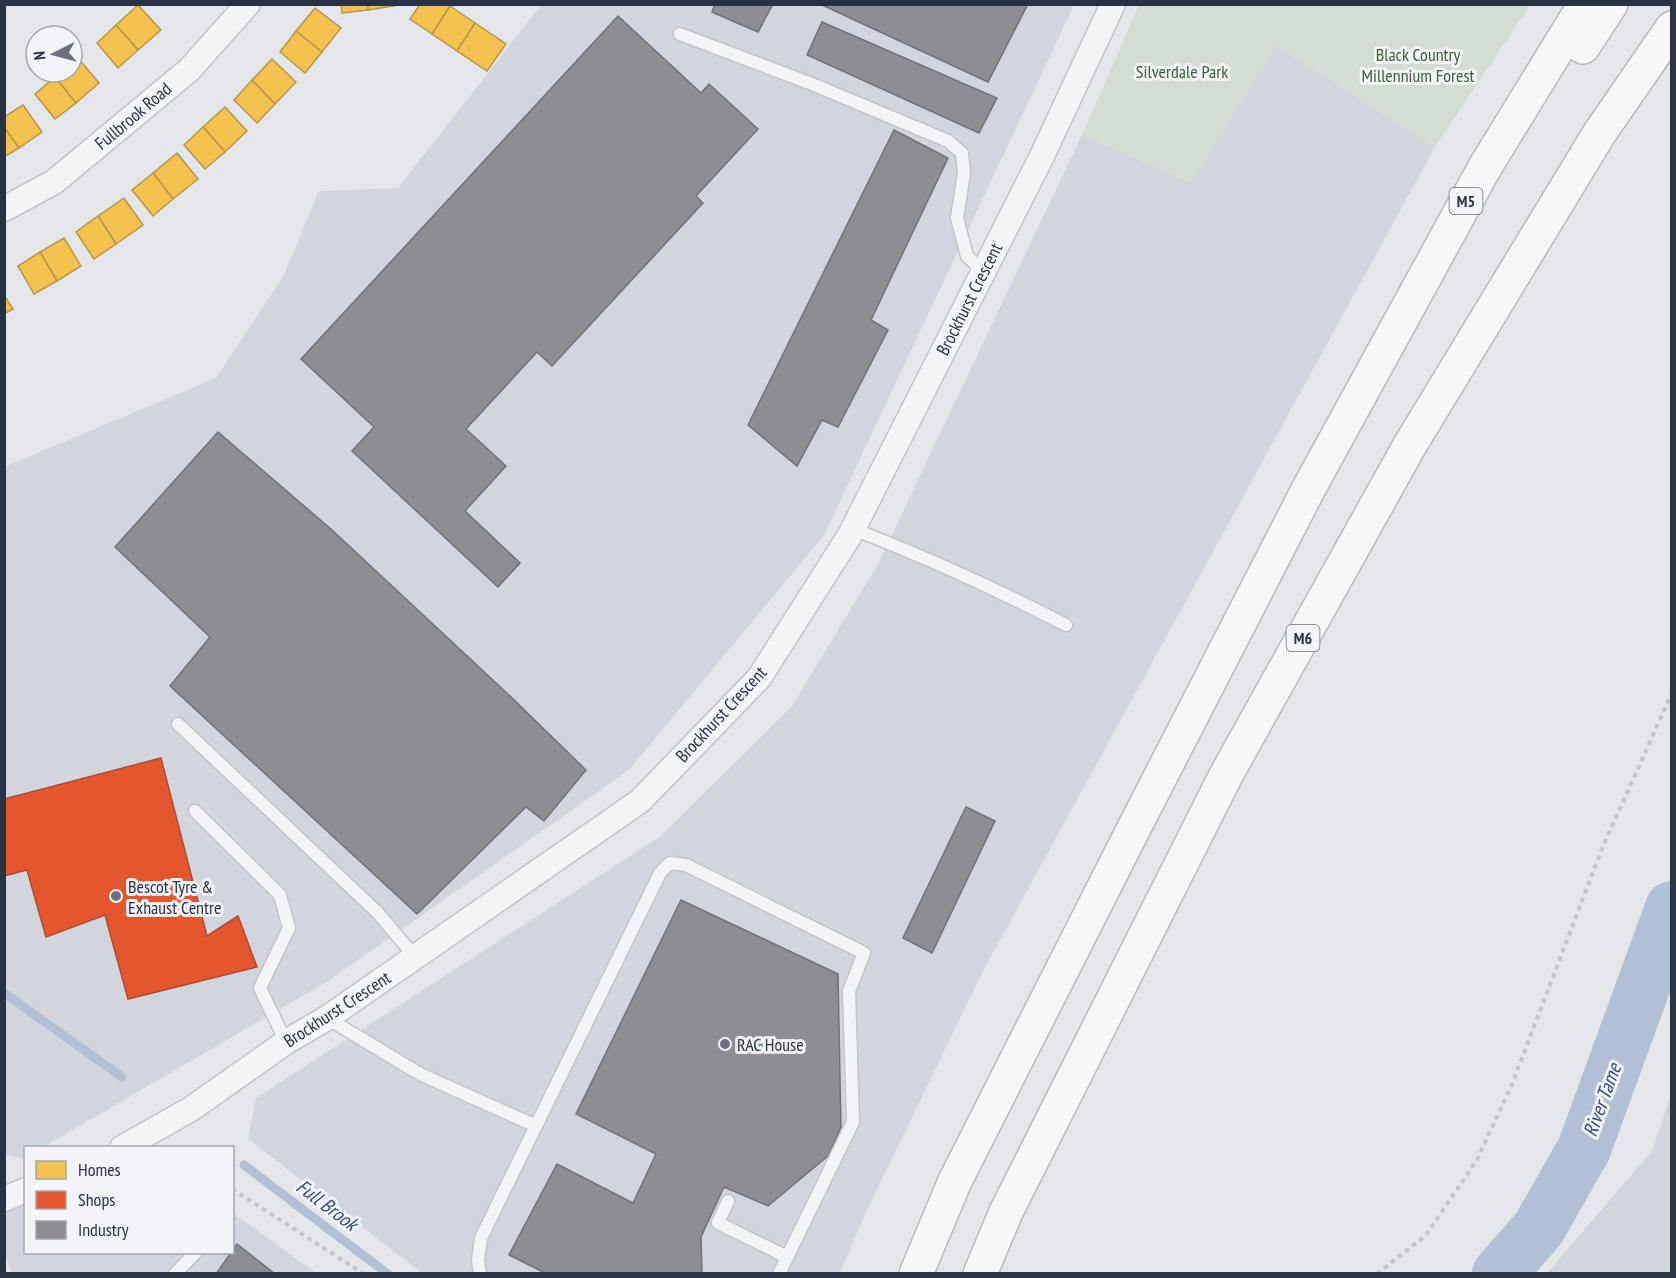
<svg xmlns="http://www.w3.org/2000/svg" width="1676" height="1278" font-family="'PT Sans Narrow',sans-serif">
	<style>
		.built { fill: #d2d5dc }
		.green { fill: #d4ddd4 }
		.homes { fill: #f2c14e; stroke: #b6964b; stroke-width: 1.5 }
		.shops { fill: #e4572e; stroke: #ac4c35; stroke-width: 1.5 }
		.industry { fill: #8d8d92; stroke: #6f717b; stroke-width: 1.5 }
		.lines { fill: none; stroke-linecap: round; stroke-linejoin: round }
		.stream { stroke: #b2c0d5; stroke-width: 9 }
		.river { stroke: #b2c0d5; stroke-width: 54 }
		.lane-casing { stroke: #c2c4c7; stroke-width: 15 }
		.street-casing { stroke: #c2c4c7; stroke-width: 27 }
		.highway-casing { stroke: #b6b9be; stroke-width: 36 }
		.path { stroke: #c3c4c9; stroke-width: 4; stroke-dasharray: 4.5 4.5; stroke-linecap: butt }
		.lane { stroke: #f3f4f6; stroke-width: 12 }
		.street { stroke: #f3f4f6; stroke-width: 24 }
		.highway { stroke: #f7f7f7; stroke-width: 33 }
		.poi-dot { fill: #6a707e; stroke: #f2f4f8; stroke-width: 2 }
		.labels { text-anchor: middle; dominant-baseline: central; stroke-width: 6; stroke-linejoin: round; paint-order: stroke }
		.shield { fill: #f2f4f8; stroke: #656c7a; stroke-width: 1.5 }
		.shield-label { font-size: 16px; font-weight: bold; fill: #293144 }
		.park-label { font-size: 18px; fill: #3b6036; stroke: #f2f4f8 }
		.street-label { font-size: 18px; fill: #293144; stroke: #f2f4f8 }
		.poi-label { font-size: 18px; fill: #293144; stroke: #f2f4f8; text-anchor: start }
		.water-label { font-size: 20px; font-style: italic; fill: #314c7a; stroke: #f2f4f8 }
	</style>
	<rect width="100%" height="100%" fill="#e4e6e9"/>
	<g class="built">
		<path d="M541,5H1074L824,535L629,770L328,981L43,1147L26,1148L25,1158L24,1159L4,1154V467L216,378L284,275L319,191L398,188Z"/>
		<path d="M1276,45L1435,147L983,971L866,1212L840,1273H422L248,1139L256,1098L661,836L792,706L878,564L1082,135L1191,182Z"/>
		<path d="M1671,1095V1273H1547L1652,1151Z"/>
		<path d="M25,1201L26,1252H232L233,1213L316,1273H12L5,1254V1211Z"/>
	</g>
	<path class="green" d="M1139,5V4L1530,5L1435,147L1276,45L1191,183L1082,135Z"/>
	<g class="homes">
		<path d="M341,4H368V10L342,13Z"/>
		<path d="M368,4H398V5L368,10Z"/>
		<path d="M420,4H447L450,6L432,34L410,19Z"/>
		<path d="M138,5L161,30L138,50L116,25Z"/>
		<path d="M450,6L475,23L457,51L432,34Z"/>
		<path d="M315,8L341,28L322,52L296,31Z"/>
		<path d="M475,23L506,44L487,71L457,51Z"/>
		<path d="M116,25L138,50L118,68L97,43Z"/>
		<path d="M296,31L322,52L305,73L280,52Z"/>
		<path d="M78,58L99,83L76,103L55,77L61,72H72V63Z"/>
		<path d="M272,59L296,82L275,104L252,80Z"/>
		<path d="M55,77L76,103L55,119L35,94Z"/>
		<path d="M252,80L275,104L257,123L234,100Z"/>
		<path d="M23,105L42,132L19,148L4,127V117Z"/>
		<path d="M225,107L247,131L225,152L203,127Z"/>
		<path d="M4,127L19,148L4,157Z"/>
		<path d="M203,127L225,152L205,169L184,145Z"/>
		<path d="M177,153L198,179L173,199L153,173Z"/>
		<path d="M153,173L173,199L153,216L132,190Z"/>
		<path d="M124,198L143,225L116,244L98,216Z"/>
		<path d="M98,216L116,244L94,259L76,232Z"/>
		<path d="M64,238L81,266L57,281L40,252Z"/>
		<path d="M40,252L57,281L34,294L18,266Z"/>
		<path d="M4,295L13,309L4,314Z"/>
	</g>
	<path class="shops" d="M161,758L207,936L238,916L257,967L128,999L105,915L46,937L27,870L4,876V799Z"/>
	<g class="industry">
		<path d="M715,4H773L758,32L712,12Z"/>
		<path d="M820,4H1028L988,82Z"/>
		<path d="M618,16L701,93L709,84L758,129L696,196L703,203L552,366L537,352L466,429L506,466L465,511L520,563L498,587L352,451L374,427L301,359Z"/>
		<path d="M822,22L997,98L979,133L807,55Z"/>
		<path d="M894,130L948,158L871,320L888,330L838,427L822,420L797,466L748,425Z"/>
		<path d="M218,432L332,530L510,696L586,770L544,821L526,807L417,914L170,686L210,637L115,547Z"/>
		<path d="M966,807L995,821L932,953L903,938Z"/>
		<path d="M681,900L838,974L841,1127L829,1155L768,1206L724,1187L701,1237L702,1274H547L509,1255L557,1164L633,1203L656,1154L576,1114Z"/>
		<path d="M237,1244L275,1274H216Z"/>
	</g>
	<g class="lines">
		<g class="stream">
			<path d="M4,993L122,1077"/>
			<path d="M244,1165L388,1274"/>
		</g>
		<path class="river" d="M1499,1274L1539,1228L1584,1149L1672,908"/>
		<defs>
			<g id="lane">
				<path d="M680,34L812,84L948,141L962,153L964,173L957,218L967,256L984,272"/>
				<path d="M853,529C926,557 996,589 1066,625"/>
				<path d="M178,724L378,913L415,957"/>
				<path d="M195,811L280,895L289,928L260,988L286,1042"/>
				<path d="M327,1018L420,1074L536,1126"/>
				<path d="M728,1201L718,1223L787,1257"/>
				<path d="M175,1274L196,1252"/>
				<path d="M480,1274L478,1260L481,1238L660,873L670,863L686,865L864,953L849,991L853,1122L779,1274"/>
			</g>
			<g id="street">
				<path d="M4,209L54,182L189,70L248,4"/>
				<path d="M122,1148L191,1109L286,1042L327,1018L640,801L759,678L850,535L1042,156L1113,4"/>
				<path d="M4,1199L26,1190"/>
			</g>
			<g id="highway">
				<path d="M1583,47L1611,4"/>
				<path d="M916,1274L955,1181L1134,828L1309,488L1485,167L1585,4"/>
				<path d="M980,1274L1006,1212L1226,775L1410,445L1599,134L1672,28"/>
			</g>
		</defs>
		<use href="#lane" class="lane-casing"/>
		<use href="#street" class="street-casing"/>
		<use href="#highway" class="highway-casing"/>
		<g class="path">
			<path d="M232,1189L364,1274"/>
			<path d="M1377,1274L1426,1235L1477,1160L1512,1084L1603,846L1672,693"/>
		</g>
		<use href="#lane" class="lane"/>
		<use href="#street" class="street"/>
		<use href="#highway" class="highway"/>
	</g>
	<g class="poi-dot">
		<circle cx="116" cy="896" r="6"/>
		<circle cx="725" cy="1044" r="6"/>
	</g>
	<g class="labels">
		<g class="shield">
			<rect x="1449.5" y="188" width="33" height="26" rx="4.5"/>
			<rect x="1286.5" y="625" width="33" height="26" rx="4.5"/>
		</g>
		<g class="shield-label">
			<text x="1466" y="201">M5</text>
			<text x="1303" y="638">M6</text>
		</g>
		<g class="park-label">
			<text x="1418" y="54">Black Country<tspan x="1418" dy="21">Millennium Forest</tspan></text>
			<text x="1182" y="71">Silverdale Park</text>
		</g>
		<g class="street-label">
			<text transform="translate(133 116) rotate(-40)">Fullbrook Road</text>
			<text transform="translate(969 299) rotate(-63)">Brockhurst Crescent</text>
			<text transform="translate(721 714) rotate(-47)">Brockhurst Crescent</text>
			<text transform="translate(337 1009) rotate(-33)">Brockhurst Crescent</text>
		</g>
		<g class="poi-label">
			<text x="128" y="886">Bescot Tyre &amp;<tspan x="128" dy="21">Exhaust Centre</tspan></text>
			<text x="737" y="1044">RAC House</text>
		</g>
		<g class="water-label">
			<text transform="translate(1602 1100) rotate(-70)">River Tame</text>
			<text transform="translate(327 1205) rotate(37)">Full Brook</text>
		</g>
	</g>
	<rect width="1676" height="1278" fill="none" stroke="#293144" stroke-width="12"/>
	<rect x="24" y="1146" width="210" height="108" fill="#f2f4f8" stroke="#a2a6b0" stroke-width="1.5"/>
	<rect x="36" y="1161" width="30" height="18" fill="#f2c14e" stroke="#a2a6b0" stroke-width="1.5"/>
	<text x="78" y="1176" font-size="18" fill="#293144">Homes</text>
	<rect x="36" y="1191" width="30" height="18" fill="#e4572e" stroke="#a2a6b0" stroke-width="1.5"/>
	<text x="78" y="1206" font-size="18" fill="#293144">Shops</text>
	<rect x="36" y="1221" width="30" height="18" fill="#8d8d92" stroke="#a2a6b0" stroke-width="1.5"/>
	<text x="78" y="1236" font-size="18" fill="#293144">Industry</text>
	<g transform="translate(54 54) rotate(264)"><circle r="28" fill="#f2f4f8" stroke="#a2a6b0" stroke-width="1.5"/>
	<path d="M0-4.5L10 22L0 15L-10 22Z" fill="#6a707e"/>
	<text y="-9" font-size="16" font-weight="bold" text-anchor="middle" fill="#293144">N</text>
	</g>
</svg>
